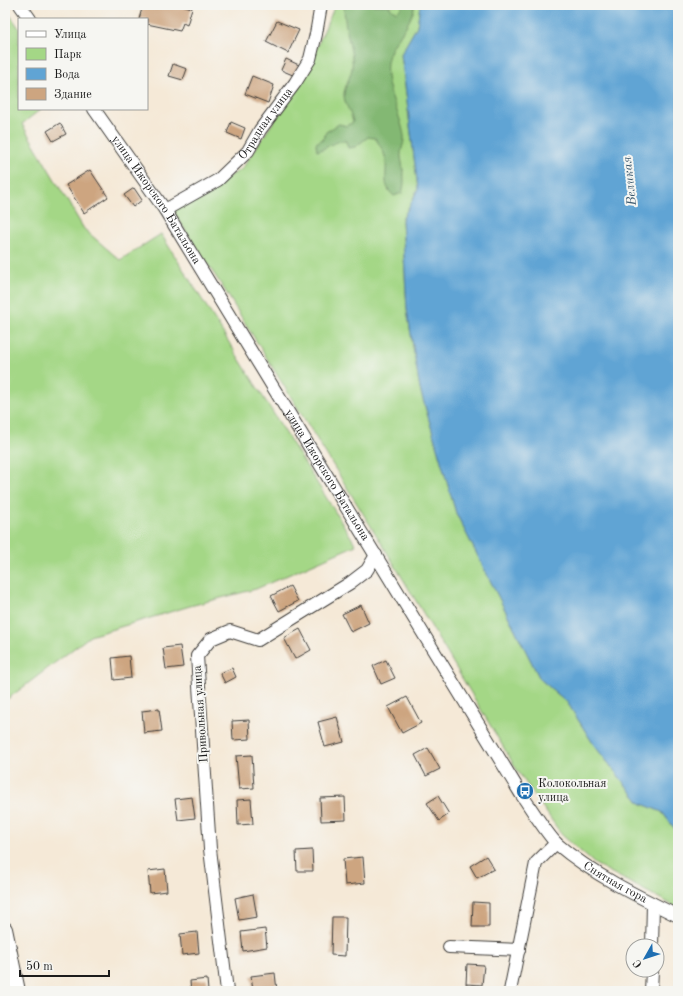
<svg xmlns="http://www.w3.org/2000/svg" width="683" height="996" font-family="'Old Standard TT',serif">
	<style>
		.green { fill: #a4d786; stroke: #607a51 }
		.forest { fill: #83b873; stroke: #506a48 }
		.water { fill: #60a4d4; stroke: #3e6078 }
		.building { fill: #cda580 }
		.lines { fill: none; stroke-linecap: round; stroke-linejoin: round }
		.minor-casing { stroke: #3d3b38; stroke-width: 14 }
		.tertiary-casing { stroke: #3d3b38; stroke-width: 16 }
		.minor { stroke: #fff; stroke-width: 12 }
		.tertiary { stroke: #fff; stroke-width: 14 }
		.labels { text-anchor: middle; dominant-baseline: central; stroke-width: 4; stroke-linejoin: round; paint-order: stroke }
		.street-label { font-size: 12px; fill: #1c1c1c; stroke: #f6f6f2 }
		.poi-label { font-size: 12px; fill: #1c1c1c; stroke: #f6f6f2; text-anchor: start }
		.water-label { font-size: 13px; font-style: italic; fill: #3b596f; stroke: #f6f6f2 }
	</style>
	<rect width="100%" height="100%" fill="#f6f6f2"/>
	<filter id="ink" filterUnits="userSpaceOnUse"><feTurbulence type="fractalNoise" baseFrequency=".025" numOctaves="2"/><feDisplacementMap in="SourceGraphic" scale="8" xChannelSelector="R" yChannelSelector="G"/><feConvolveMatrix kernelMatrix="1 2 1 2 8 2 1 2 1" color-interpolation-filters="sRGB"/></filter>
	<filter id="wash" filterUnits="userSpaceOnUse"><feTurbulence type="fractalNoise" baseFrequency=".012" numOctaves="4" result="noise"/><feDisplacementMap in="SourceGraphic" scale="16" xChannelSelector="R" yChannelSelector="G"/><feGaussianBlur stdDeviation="0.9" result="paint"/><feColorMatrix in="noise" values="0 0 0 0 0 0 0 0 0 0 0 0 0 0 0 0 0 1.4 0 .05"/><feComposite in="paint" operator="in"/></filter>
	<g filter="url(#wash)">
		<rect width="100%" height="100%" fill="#f5e9d7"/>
		<g class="green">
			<path d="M333,5H420L417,26L401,54L418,189L402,220L407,310L420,389L456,513L540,679L567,702L594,745L640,803L662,812L678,833V908L595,864L562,835L517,770L385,549L224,289L172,210L242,169L304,76L333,10Z"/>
			<path d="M5,8L19,28V109H41L22,124L84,229L120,260L161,234L356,545L256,589L190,606L90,636L5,701Z"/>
		</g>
		<path class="forest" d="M344,5H389L390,8L397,12L404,5H415C411,27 390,42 387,62C384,89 400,111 404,136C405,143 400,150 401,157C403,170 406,181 402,193L394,196C382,186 387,175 386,161C385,153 380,145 375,138L368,137L355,147L348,148L346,141C335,140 328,148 317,151L316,143L323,139L326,132L339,124L347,126L353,122C351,112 343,102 344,93C347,78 354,75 352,57C349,38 344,25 344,5Z"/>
		<path class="water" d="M420,5H678V833L662,812L640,803L594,745L567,702L540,679L456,513L420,389L407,310L402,220L418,189L401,54L417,26Z"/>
		<g id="blocks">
			<g class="building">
				<path d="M143,5H182L192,8L187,25L183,23L180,31L147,24V19H139Z"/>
				<path d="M277,21L299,30L288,53L266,42Z"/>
				<path d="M286,59L299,65L295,76L281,70Z"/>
				<path d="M173,64L187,69L183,80L169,76Z"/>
				<path d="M252,76L274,85L268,103L245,94Z"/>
				<path d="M231,122L245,128L241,139L227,133Z"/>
				<path d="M60,123L66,134L53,141L47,131Z"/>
				<path d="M90,170L108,197L84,213L66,185Z"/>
				<path d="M134,188L142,200L133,207L124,195Z"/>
				<path d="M290,586L298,601L279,611L271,596Z"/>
				<path d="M361,605L369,623L351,632L342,614Z"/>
				<path d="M300,629L311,650L295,659L284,638Z"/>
				<path d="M180,646L183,667L166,669L163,648Z"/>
				<path d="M129,656L131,678L114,680L112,658Z"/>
				<path d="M386,660L395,678L381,684L373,666Z"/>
				<path d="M232,668L236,677L225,683L220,673Z"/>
				<path d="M407,697L421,723L402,733L388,707Z"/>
				<path d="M159,709L162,731L144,733L142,711Z"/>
				<path d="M337,717L344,742L325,747L318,722Z"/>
				<path d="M249,720L250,739L233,740L232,721Z"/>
				<path d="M428,748L440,769L426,776L415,755Z"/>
				<path d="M252,755L254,788L239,789L236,756Z"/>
				<path d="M438,796L449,814L439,821L427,803Z"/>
				<path d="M192,797L195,818L178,820L175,799Z"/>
				<path d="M345,797L346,820L321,821L320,798Z"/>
				<path d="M251,799L253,824L238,825L237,800Z"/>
				<path d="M312,850L313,871H297L296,851Z"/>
				<path d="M486,856L494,869L477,878L470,866Z"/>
				<path d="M363,857L365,883L345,885L343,859Z"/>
				<path d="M165,869L167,891L150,893L148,871Z"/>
				<path d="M253,894L257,917L239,920L235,898Z"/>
				<path d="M473,902L489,903V927H472Z"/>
				<path d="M332,917H346L345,956L331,955Z"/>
				<path d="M265,929L267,947L243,951L241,932Z"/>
				<path d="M197,932L199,953L182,955L180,934Z"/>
				<path d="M467,964L484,965L482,985L466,984Z"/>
				<path d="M275,973L277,991H253L251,976Z"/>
				<path d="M207,979L208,991H191L190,981Z"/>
			</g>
		</g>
	</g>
	<g filter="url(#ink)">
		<use href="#blocks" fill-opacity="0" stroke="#3d3b38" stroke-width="1"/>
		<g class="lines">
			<defs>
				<g id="minor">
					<path d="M20,5L30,19"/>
					<path id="s1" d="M94,109L165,210L521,794C531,808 546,833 557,844C592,874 637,896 678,916"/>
					<path id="s2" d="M165,210L218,180L248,151L260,130L295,83L310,59L316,34L321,5"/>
					<path d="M652,946L653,904"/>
					<path d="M449,947L519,950"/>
					<path d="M227,991L210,849L197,656L211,639L230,631L258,640L350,583L367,570L376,555"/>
					<path d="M510,991L536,863L556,843"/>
					<path d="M651,991L652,970"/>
				</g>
				<path id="tertiary" d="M5,929L18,991"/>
			</defs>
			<use href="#minor" class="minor-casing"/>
			<use href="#tertiary" class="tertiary-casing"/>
			<use href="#minor" class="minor"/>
			<use href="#tertiary" class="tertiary"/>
		</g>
	</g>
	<defs>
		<symbol id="bus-disc" viewBox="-11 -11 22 22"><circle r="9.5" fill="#1f6fb2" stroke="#f6f6f2"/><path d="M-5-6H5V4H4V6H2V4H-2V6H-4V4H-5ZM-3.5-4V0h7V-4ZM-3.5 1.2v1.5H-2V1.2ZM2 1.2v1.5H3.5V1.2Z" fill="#fff"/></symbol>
	</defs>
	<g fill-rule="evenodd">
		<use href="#bus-disc" x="515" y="781" width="20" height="20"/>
	</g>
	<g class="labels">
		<g class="street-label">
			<text stroke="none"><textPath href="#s2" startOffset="135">Отрадная улица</textPath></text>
			<text stroke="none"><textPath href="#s1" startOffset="110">улица Ижорского Батальона</textPath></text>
			<text stroke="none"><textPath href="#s1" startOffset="434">улица Ижорского Батальона</textPath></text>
			<text transform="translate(201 714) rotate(-94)">Привольная улица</text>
			<text stroke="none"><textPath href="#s1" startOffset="939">Снятная гора</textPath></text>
		</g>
		<g class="poi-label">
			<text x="538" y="784">Колокольная<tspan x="538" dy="14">улица</tspan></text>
		</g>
		<g class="water-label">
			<text transform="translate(630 181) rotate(-96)">Великая</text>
		</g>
	</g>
	<rect width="683" height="996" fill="none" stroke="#f6f6f2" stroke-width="20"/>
	<rect x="18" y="18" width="130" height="92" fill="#f6f6f2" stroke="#9f9f9c"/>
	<rect x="26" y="31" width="20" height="6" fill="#ffffff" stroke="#9f9f9c"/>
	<text x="54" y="38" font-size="12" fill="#1c1c1c">Улица</text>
	<rect x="26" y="48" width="20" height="12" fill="#a4d786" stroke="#9f9f9c"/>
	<text x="54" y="58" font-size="12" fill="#1c1c1c">Парк</text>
	<rect x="26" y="68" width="20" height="12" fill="#60a4d4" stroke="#9f9f9c"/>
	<text x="54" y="78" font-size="12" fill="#1c1c1c">Вода</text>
	<rect x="26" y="88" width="20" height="12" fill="#cda580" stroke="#9f9f9c"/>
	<text x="54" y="98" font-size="12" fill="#1c1c1c">Здание</text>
	<g transform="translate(645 958) rotate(231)"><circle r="19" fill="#f6f6f2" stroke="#9f9f9c"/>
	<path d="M0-3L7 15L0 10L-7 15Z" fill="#1f6fb2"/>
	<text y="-6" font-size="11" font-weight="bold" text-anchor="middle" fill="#1c1c1c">С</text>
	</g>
	<path d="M20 970v6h89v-6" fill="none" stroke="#1c1c1c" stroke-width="2"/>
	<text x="26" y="970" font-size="12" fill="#1c1c1c" stroke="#f6f6f2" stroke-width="3" paint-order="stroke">50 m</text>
</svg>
